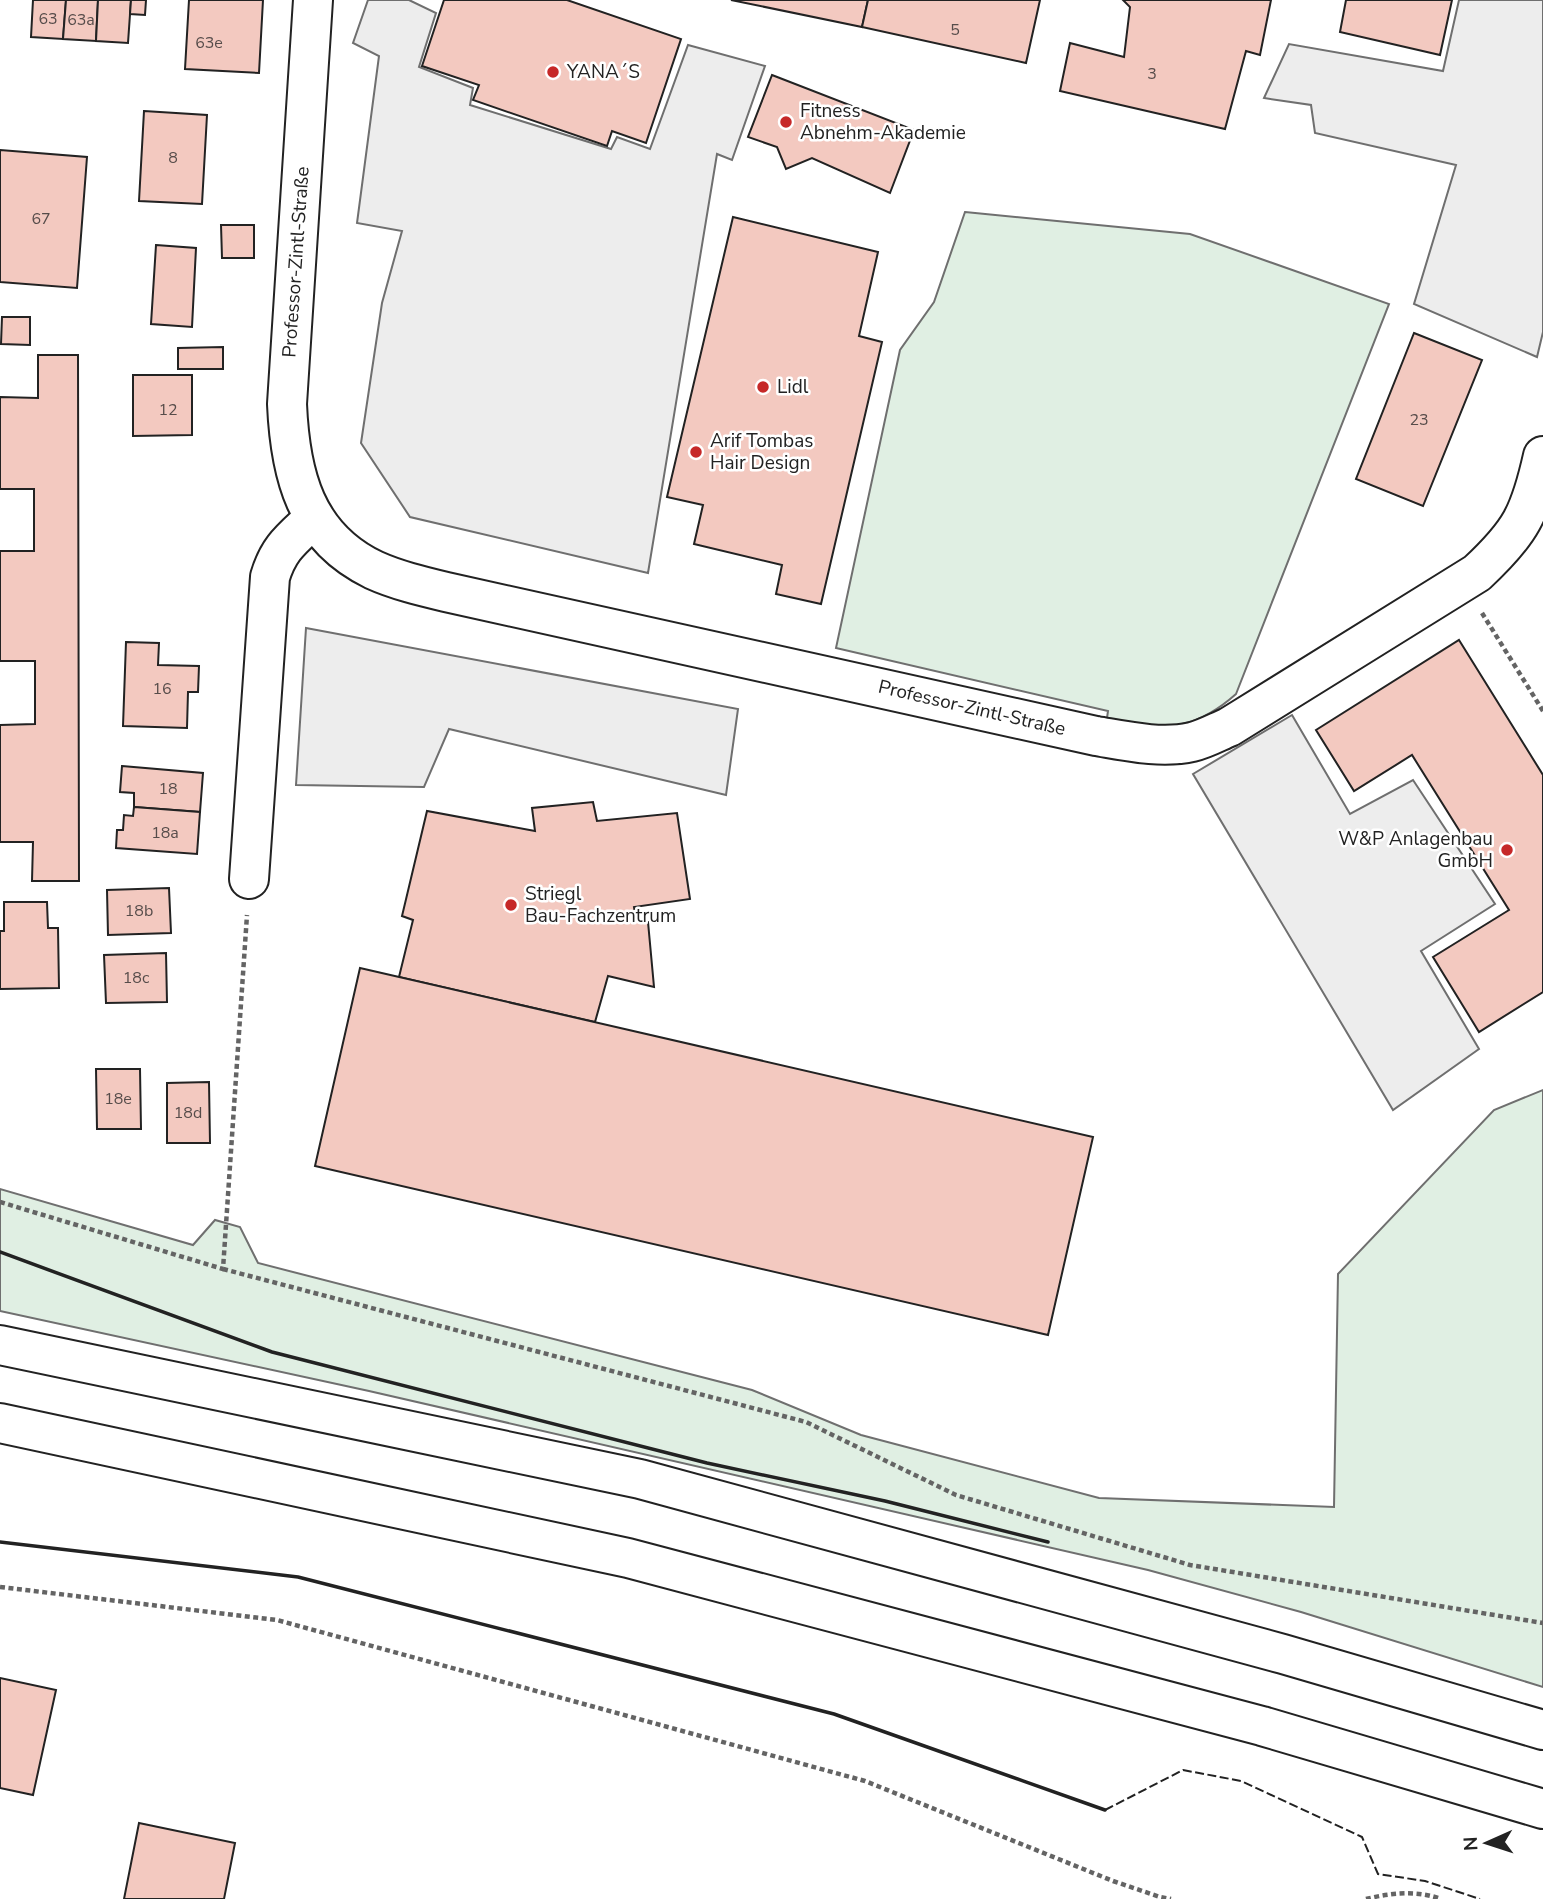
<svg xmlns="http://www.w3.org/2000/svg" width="1543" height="1899" font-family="'Nunito Sans',sans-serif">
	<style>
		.green { fill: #e0efe3; stroke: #6f6f6f; stroke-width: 2 }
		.parking { fill: #ededed; stroke: #6f6f6f; stroke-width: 2 }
		.building { fill: #f3c9c0; stroke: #222; stroke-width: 2 }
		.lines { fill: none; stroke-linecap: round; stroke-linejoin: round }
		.minor-casing { stroke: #222; stroke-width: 42 }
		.highway-casing { stroke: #222; stroke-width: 42 }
		.path { stroke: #646464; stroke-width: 4.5; stroke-dasharray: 5 3.5; stroke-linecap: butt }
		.minor { stroke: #fff; stroke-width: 38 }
		.highway { stroke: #fff; stroke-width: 38 }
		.fence { stroke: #222; stroke-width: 2; stroke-dasharray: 9 3.5; stroke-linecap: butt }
		.wall { stroke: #222; stroke-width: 3.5 }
		.poi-dot { fill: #c62828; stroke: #fff; stroke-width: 2.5 }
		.labels { text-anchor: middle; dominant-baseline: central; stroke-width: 5; stroke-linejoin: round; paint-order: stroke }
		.number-label { font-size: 16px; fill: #564c4a }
		.poi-label { font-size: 19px; fill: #222; stroke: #fff; text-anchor: start }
		.street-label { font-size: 19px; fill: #222; stroke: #fff }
	</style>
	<rect width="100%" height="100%" fill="#fff"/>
	<g class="green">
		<path d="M965,212L1190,234L1389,304L1236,694C1190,735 1162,726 1106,725L1108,711L836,648L900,350L934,302Z"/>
		<path d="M1543,1090V1687L1301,1612L1148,1570L369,1391L0,1311V1189L193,1245L215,1220L240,1227L258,1263L752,1390L861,1435L1099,1498L1334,1507L1338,1274L1494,1110Z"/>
	</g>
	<g class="parking">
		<path d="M368,0H409L436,13L419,67L473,88L470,105L611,149L617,137L650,149L688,45L765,66L732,160L717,154L648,573L410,517L361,443L382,303L402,231L357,223L379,56L353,43Z"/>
		<path d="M1459,0H1543V332L1537,357L1414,304L1456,165L1315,133L1311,105L1264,98L1289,44L1443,71Z"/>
		<path d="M306,628L738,709L726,795L449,729L424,787L296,785Z"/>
		<path d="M1292,715L1350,814L1413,780L1495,904L1421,951L1479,1049L1393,1110L1193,774Z"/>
	</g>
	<g class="building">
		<path d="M33,0H66L63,39L31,37Z"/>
		<path d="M66,0H98L96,41L63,39Z"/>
		<path d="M98,0H131L128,43L96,41Z"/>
		<path d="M131,0H146L145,15L130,14Z"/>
		<path d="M189,0H263L259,73L185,69Z"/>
		<path d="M444,0H567L681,39L646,143L612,131L607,146L473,100L479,85L422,66Z"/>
		<path d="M731,0H868L862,27Z"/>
		<path d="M868,0H1040L1026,63L862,27Z"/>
		<path d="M1123,0H1271L1260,55L1246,51L1225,129L1060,91L1070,43L1124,57L1130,7Z"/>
		<path d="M1346,0H1452L1440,55L1340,32Z"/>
		<path d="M772,75L914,130L890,193L812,158L786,169L777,147L748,137Z"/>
		<path d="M144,111L207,115L202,204L139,201Z"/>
		<path d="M0,150L87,157L77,288L0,282Z"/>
		<path d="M733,217L878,252L859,336L882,342L821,604L776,594L782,565L694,544L703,505L667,497Z"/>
		<path d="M221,225H254V258H222Z"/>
		<path d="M156,245L196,248L192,327L151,324Z"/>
		<path d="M2,317H30V345L1,344Z"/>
		<path d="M1414,333L1482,360L1423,506L1356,479Z"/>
		<path d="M223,347V369H178V348Z"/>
		<path d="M38,355H78L79,881H32L33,842H0V725L35,724V661H0V551H34V489H0V397L38,398Z"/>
		<path d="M133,375H192V435L133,436Z"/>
		<path d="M1459,640L1543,775V992L1479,1032L1433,957L1509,910L1412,755L1354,791L1316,730Z"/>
		<path d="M126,642L159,643L158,665L199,666L198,692H188L187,728L123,726Z"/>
		<path d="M122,766L203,773L200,812L134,807V793L120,792Z"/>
		<path d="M593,802L597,821L677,813L690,899L634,907L636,921L648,922L654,987L608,976L595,1022L399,977L413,920L402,916L427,811L535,831L532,808Z"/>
		<path d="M134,807L200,812L197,854L116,848L117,830H123L124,815L133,816Z"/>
		<path d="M169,888L171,933L108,935L107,890Z"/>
		<path d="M4,902H47L48,928H58L59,988L0,989V931H4Z"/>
		<path d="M166,953L167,1002L106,1003L104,955Z"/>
		<path d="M360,968L1093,1137L1048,1335L315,1166Z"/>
		<path d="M96,1069H140L141,1129H97Z"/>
		<path d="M209,1082L210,1143H167V1083Z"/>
		<path d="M0,1678L56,1690L33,1795L0,1788Z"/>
		<path d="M139,1823L235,1843L224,1899H124Z"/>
	</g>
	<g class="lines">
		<defs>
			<g id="minor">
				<path d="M313,0L287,404C290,474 305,537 374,570C396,580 421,586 446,592L1096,736C1126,741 1161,749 1192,742C1205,739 1217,732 1229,727L1477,573C1521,532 1530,514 1543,456"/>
				<path d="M249,879L270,577C279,547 292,539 314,518"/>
			</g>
			<g id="highway">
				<path d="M0,1345L640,1479L1283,1654L1543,1730"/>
				<path d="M0,1423L628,1558L1262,1726L1543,1809"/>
			</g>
		</defs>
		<use href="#minor" class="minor-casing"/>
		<use href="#highway" class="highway-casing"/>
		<g class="path">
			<path d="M1482,613L1543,711"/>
			<path d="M0,1202L223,1269L247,915"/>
			<path d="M223,1269L806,1422L956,1495L1190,1565L1543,1623"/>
			<path d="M0,1587L277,1620L865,1781L1113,1881L1160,1897L1171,1899"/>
			<path d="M1366,1899C1390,1893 1417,1890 1441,1899"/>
		</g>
		<use href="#minor" class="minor"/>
		<use href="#highway" class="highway"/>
		<path class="fence" d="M1105,1810L1183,1770L1241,1781L1362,1837L1378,1874L1425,1881L1480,1899"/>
		<g class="wall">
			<path d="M0,1252L272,1352L707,1463L885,1501L1048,1542"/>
			<path d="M0,1542L298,1577L834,1714L1105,1810"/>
		</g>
	</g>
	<g class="poi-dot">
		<circle cx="553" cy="72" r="7"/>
		<circle cx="786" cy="122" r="7"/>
		<circle cx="763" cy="387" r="7"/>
		<circle cx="696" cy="452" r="7"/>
		<circle cx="1507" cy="850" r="7"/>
		<circle cx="511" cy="905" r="7"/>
	</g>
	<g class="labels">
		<g class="number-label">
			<text x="48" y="19">63</text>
			<text x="81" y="20">63a</text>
			<text x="955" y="30">5</text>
			<text x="209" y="43">63e</text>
			<text x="1152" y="74">3</text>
			<text x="173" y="158">8</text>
			<text x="41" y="219">67</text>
			<text x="168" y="410">12</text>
			<text x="1419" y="420">23</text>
			<text x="162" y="689">16</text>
			<text x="168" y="789">18</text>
			<text x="165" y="833">18a</text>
			<text x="139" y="911">18b</text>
			<text x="136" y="978">18c</text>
			<text x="118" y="1099">18e</text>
			<text x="188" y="1113">18d</text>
		</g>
		<g class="poi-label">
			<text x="567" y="72">YANA´S</text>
			<text x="800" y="111">Fitness<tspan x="800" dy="22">Abnehm-Akademie</tspan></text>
			<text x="777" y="387">Lidl</text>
			<text x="710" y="441">Arif Tombas<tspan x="710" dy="22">Hair Design</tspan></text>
			<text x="1493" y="839" text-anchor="end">W&amp;P Anlagenbau<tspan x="1493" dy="22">GmbH</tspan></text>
			<text x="525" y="894">Striegl<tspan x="525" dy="22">Bau-Fachzentrum</tspan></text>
		</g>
		<g class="street-label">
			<text transform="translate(296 262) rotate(-86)">Professor-Zintl-Straße</text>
			<text transform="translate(972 708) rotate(13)">Professor-Zintl-Straße</text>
		</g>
	</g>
	<g transform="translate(1487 1843) rotate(267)" stroke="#ffffff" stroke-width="5" paint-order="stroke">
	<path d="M0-5L12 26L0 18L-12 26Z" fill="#222222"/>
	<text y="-10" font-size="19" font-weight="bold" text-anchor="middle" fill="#222222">N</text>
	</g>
</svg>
